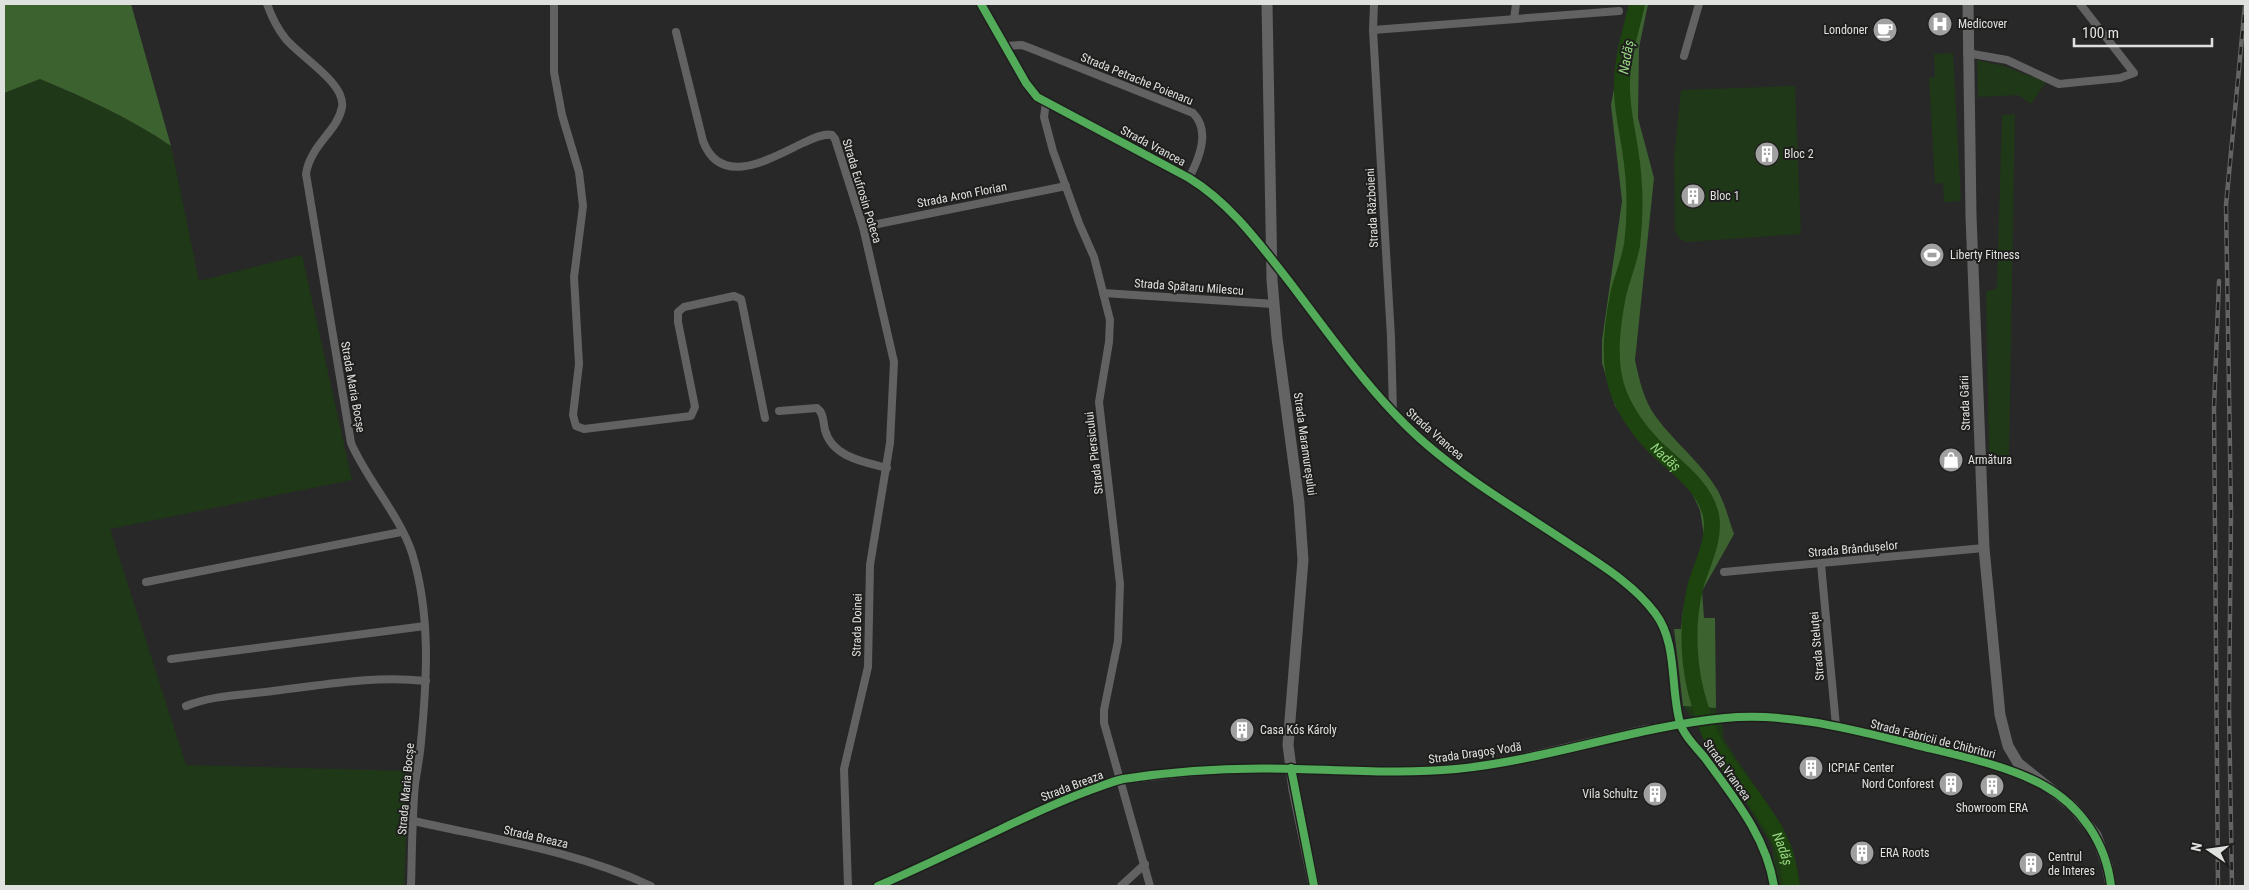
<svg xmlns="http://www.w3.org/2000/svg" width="2249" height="890" font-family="'Roboto Condensed',sans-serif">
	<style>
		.green { fill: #1f3817 }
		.forest { fill: #3c6230 }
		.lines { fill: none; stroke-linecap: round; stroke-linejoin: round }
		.river { stroke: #1d440e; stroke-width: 16 }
		.street { stroke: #626263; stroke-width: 8 }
		.secondary { stroke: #646464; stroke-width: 11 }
		.rail-casing { stroke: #646464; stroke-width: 4.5 }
		.rail { stroke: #1e1f1d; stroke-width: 2.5; stroke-dasharray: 8; stroke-linecap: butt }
		.cycleway-casing { stroke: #1e1f1d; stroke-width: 11 }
		.cycleway { stroke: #51ab58; stroke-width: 8 }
		.labels { text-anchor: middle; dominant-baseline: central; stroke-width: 4; stroke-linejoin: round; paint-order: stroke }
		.poi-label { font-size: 12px; fill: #dfe1df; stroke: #1e1f1d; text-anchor: start }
		.street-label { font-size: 12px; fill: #dfe1df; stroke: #1e1f1d }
		.water-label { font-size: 14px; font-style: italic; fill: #96d683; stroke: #1e1f1d }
	</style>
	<rect width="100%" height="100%" fill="#282828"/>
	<g class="green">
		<path d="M1953,53L1961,201L1944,202L1943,183L1935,184L1929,78L1935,77L1934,54Z"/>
		<path d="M1977,60L2004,66L2046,82L2031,104L2018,95L1978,97Z"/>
		<path d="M40,79C86,98 130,118 171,146L199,281L302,255L352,480L110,529L186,765L409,771L404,886H4V93Z"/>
		<path d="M1795,86L1801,234L1686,242L1680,239L1675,232L1674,158L1681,90Z"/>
		<path d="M2015,114L2009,455L1989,457L1986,292L1997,288L2002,115Z"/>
		<path d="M1683,706L1716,708L1723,727L1724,740L1768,805L1793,850L1801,886H1776L1772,846L1704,733Z"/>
	</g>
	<g class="forest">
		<path d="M4,4H131L171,146C130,118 86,98 40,79L4,93Z"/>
		<path d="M1630,4H1648L1639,48L1638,118L1654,178L1635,360C1639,379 1644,401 1656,417C1675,443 1702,463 1718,491C1725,504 1729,520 1734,534L1702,591L1704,618H1715L1716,708L1683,706L1674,629H1681L1683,610L1704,536L1700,510L1688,485L1637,435L1615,406L1602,363V340L1622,201L1611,105Z"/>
	</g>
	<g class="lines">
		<path class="river" id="s1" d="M1637,4C1631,31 1621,60 1622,88C1622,109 1627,129 1630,149C1635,180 1636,214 1632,245C1629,262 1622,278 1618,295C1612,326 1607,364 1619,394C1626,412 1640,432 1654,446C1674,466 1704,485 1711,515C1716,540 1701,565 1695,588C1686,626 1688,669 1700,706C1704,720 1709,734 1716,746C1745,795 1788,825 1791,886"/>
		<g class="street">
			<path d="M267,4C271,15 277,28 285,38C299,56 346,83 342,107C338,131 310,145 306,174L351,443C367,480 400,516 412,553C431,615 427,679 421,742C420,756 417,770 415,784C412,817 412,852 411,886"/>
			<path d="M554,4V72L562,115L579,172L583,206L574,277L579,364L573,415L576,426L584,429L691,416L695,407L678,322V312L684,307L734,296L741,299L742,303L765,418"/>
			<path d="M981,4L1026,83L1037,97L1189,178C1230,203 1259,243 1288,280C1330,335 1374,399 1426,444C1471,483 1525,514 1574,547C1603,566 1634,585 1655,613C1678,643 1670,688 1680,723C1684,736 1697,748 1705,758C1734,798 1766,836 1774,886"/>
			<path d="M1374,4L1373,30L1391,337L1393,412"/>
			<path d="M1514,19L1516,4"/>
			<path d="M1373,30L1619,11"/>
			<path d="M676,32L703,141C721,189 771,158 803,143C812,139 823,133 832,135L835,139L863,227L894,362L890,443L870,565L868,667L844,769L848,886"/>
			<path d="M1005,46L1022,45L1030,48L1193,113C1211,131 1199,159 1189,178"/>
			<path d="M1967,53L2007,60L2059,84L2120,78L2134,73L2080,4"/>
			<path d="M1684,56L1699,4"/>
			<path d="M1046,102L1044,117L1053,151L1079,223L1094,257L1110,320L1109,342L1099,402L1120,584L1118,641L1104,710V723L1150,886"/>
			<path d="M863,227L1066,186"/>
			<path d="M1103,293L1274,304"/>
			<path d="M779,411L817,408C824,413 823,422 825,430C832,457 864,462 887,468"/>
			<path d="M1821,564L1836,726"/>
			<path d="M1724,572L1984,548"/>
			<path d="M146,582L401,532"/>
			<path d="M171,659L425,626"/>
			<path d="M186,706C213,695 244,695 273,691C324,685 374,675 426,681"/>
			<path d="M414,821C493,839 576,851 651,886"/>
			<path d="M878,886L1046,807L1120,780L1206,771L1291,768L1416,772L1460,769L1503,762L1646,729L1727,718H1781L1836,726L1993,765L2039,783"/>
			<path d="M1121,886L1145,864"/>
		</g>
		<g class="secondary">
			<path d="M1267,4L1272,280L1277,338L1299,503L1303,560L1288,745L1294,790L1314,886"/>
			<path d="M1968,4L1971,216L1984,548L2000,715L2008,746L2018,763L2073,807L2096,835L2107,865L2111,886"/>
		</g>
		<defs>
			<g id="rail">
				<path d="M2218,886L2214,408L2219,281"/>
				<path d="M2232,886L2229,708L2231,514L2226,205L2245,5"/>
			</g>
		</defs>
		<use href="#rail" class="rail-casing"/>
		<use href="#rail" class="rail"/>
		<defs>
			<g id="cycleway">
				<path d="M981,4L1026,83L1037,97L1189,178C1230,203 1259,243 1288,280C1330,335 1374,399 1426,444C1471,483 1525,514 1574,547C1603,566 1634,585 1655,613C1678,643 1670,688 1680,723C1684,736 1697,748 1705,758C1734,798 1766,836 1774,886"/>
				<path d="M1291,768L1314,886"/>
				<path d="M878,886C919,868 959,849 999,830C1028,816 1056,803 1085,792C1097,788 1110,782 1123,779C1179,770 1239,767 1296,769C1350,770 1403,774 1456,769C1547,760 1634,727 1725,718C1790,712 1854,730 1916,745C1957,755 2006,765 2043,785C2081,806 2106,843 2111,886"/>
			</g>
		</defs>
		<use href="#cycleway" class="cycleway-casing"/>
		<use href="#cycleway" class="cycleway"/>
	</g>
	<defs>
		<symbol id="hospital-disc" viewBox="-11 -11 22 22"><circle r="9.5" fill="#9fa09f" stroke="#1e1f1d"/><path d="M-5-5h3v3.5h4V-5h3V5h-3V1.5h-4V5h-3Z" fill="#fff"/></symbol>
		<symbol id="cafe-disc" viewBox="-11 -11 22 22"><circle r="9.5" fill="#9fa09f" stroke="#1e1f1d"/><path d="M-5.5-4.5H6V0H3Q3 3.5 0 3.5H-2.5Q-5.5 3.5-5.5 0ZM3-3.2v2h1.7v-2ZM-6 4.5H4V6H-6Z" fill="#fff"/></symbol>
		<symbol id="building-disc" viewBox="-11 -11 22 22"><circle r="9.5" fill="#9fa09f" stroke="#1e1f1d"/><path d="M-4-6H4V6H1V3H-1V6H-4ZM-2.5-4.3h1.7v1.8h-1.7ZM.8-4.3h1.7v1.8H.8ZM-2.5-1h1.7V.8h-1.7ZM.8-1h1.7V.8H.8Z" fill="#fff"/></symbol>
		<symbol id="stadium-disc" viewBox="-11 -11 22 22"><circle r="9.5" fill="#9fa09f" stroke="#1e1f1d"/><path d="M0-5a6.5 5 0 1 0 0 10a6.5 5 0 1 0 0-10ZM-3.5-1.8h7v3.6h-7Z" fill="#fff"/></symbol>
		<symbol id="shop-disc" viewBox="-11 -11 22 22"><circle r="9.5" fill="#9fa09f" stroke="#1e1f1d"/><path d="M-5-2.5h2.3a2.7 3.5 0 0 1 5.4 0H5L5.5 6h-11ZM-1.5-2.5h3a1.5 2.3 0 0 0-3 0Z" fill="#fff"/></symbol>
	</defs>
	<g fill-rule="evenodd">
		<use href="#hospital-disc" x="1926" y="10" width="28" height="28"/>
		<use href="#cafe-disc" x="1871" y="16" width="28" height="28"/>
		<use href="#building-disc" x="1753" y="140" width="28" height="28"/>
		<use href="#building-disc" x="1679" y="182" width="28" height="28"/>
		<use href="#stadium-disc" x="1918" y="241" width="28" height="28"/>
		<use href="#shop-disc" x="1937" y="446" width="28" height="28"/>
		<use href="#building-disc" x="1228" y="716" width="28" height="28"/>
		<use href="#building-disc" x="1797" y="754" width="28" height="28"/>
		<use href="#building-disc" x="1937" y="770" width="28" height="28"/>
		<use href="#building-disc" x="1978" y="772" width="28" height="28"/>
		<use href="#building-disc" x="1641" y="780" width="28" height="28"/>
		<use href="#building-disc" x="1848" y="839" width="28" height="28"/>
		<use href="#building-disc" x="2017" y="850" width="28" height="28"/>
	</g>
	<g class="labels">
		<g class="poi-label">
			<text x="1958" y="24">Medicover</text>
			<text x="1868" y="30" text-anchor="end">Londoner</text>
			<text x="1784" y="154">Bloc 2</text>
			<text x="1710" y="196">Bloc 1</text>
			<text x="1950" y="255">Liberty Fitness</text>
			<text x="1968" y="460">Armătura</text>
			<text x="1260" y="730">Casa Kós Károly</text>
			<text x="1828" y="768">ICPIAF Center</text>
			<text x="1934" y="784" text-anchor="end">Nord Conforest</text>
			<text x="1638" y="794" text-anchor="end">Vila Schultz</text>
			<text x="1992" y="808" text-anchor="middle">Showroom ERA</text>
			<text x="1880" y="853">ERA Roots</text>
			<text x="2048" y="857">Centrul<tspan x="2048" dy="14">de Interes</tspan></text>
		</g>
		<g class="street-label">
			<text transform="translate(1137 79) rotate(22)">Strada Petrache Poienaru</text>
			<text transform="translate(1153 146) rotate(28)">Strada Vrancea</text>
			<text transform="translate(862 191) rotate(73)">Strada Eufrosin Poteca</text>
			<text transform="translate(962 195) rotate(-11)">Strada Aron Florian</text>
			<text transform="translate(1372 208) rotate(-93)">Strada Războieni</text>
			<text transform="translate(1189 287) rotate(4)">Strada Spătaru Milescu</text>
			<text transform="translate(353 387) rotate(80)">Strada Maria Bocșe</text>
			<text transform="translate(1965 403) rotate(-92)">Strada Gării</text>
			<text transform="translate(1435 434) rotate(41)">Strada Vrancea</text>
			<text transform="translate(1305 444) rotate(82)">Strada Maramureșului</text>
			<text transform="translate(1094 453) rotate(-97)">Strada Piersicului</text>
			<text transform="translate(1853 549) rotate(-5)">Strada Brândușelor</text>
			<text transform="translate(857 625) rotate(-89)">Strada Doinei</text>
			<text transform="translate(1817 646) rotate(-95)">Strada Steluței</text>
			<text transform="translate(1933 739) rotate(14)">Strada Fabricii de Chibrituri</text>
			<text transform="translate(1475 753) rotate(-8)">Strada Dragoș Vodă</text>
			<text transform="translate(1727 770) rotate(54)">Strada Vrancea</text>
			<text transform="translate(1072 786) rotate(-21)">Strada Breaza</text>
			<text transform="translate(406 789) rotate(-85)">Strada Maria Bocșe</text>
			<text transform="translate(536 837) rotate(13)">Strada Breaza</text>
		</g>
		<g class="water-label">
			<text transform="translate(1626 57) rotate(-80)">Nadăș</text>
			<text stroke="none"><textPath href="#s1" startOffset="475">Nadăș</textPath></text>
			<text stroke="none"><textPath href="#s1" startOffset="911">Nadăș</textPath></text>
		</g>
	</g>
	<rect width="2249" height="890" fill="none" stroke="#dfe1df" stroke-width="10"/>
	<g transform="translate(2209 850) rotate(283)" stroke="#1e1f1d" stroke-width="4" paint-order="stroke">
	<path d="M0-4L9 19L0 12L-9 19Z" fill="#dfe1df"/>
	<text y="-8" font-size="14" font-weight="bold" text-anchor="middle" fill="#dfe1df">N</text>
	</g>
	<path d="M2074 38v8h138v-8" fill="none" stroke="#dfe1df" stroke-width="2.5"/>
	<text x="2082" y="38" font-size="15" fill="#dfe1df" stroke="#1e1f1d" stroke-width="4" paint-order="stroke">100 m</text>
</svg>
